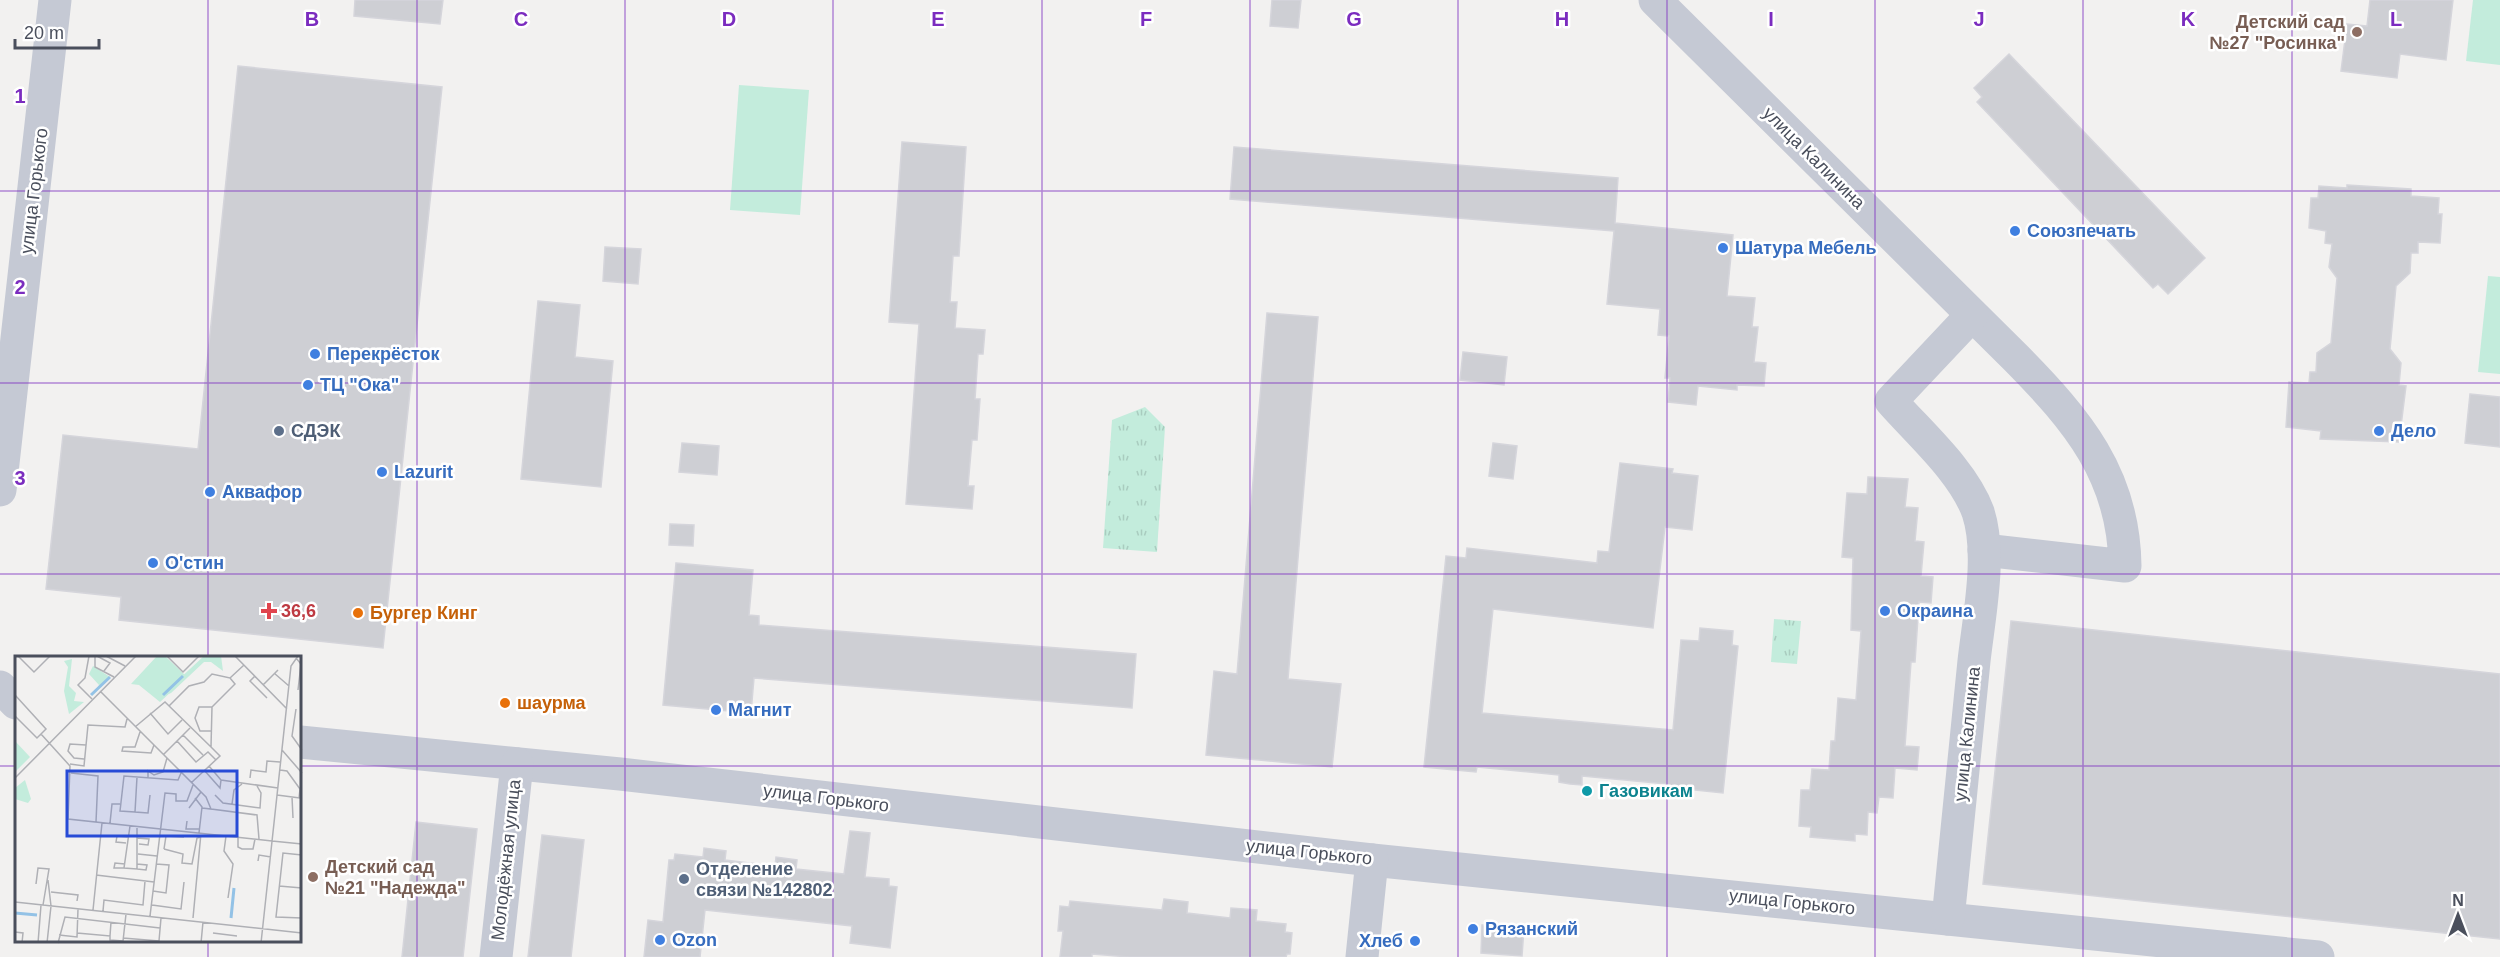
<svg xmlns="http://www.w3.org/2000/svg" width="2500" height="957" font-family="Helvetica,sans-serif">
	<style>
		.park { fill: url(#park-tufts) }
		.garden { fill: #c3ecdc }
		.building { fill: #cecfd4; stroke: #d5d5db; stroke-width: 1.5 }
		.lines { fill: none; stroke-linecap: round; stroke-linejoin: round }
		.minor { stroke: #c5c9d4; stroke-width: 33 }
		.grid { fill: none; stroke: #7b2cbf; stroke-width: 1.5; stroke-opacity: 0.55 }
		.education-dot { fill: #8d6e63; stroke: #fff; stroke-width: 2 }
		.shop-dot { fill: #3f7fe0; stroke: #fff; stroke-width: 2 }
		.service-dot { fill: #5c6f8a; stroke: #fff; stroke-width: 2 }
		.health-dot { fill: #e0444e; stroke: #fff; stroke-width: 2 }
		.food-dot { fill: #e8710a; stroke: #fff; stroke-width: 2 }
		.culture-dot { fill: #0f9aa8; stroke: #fff; stroke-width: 2 }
		.labels { text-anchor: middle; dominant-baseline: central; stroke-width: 5; stroke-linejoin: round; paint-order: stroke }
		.education-label { font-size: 18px; font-weight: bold; fill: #785e54; stroke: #fff; text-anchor: end }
		.street-label { font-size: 18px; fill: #4a4f5c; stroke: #fff }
		.shop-label { font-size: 18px; font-weight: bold; fill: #366cbe; stroke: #fff; text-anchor: start }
		.service-label { font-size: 18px; font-weight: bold; fill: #4e5e75; stroke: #fff; text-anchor: start }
		.health-label { font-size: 18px; font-weight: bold; fill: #be3a42; stroke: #fff; text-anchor: start }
		.food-label { font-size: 18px; font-weight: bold; fill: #c56008; stroke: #fff; text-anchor: start }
		.culture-label { font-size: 18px; font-weight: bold; fill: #0d838f; stroke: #fff; text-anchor: start }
		.inset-river { fill: none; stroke: #93c2e6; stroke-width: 3 }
		.inset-road { fill: none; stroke: #afb0b5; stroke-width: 1.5 }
		.view { fill: #274bd6; fill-opacity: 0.15; stroke: #274bd6; stroke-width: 3 }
		.inset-edge { fill: none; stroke: #4a4f5c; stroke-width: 3 }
		.grid-label { font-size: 20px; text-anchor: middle; font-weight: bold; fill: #7b2cbf; stroke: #fff; stroke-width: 5; stroke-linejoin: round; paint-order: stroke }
	</style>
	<defs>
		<pattern id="park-tufts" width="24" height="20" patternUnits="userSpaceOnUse" patternTransform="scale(1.5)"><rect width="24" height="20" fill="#c3ecdc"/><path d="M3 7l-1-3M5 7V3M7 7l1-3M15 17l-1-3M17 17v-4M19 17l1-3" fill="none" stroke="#a9ccbf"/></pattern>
	</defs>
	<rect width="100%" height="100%" fill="#f2f1f0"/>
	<g class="park">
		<path d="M1145,407L1165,427L1157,552L1103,548L1112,420Z"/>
		<path d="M1774,619L1801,621L1797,664L1771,662Z"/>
	</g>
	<g class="garden">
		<path d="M2473,0H2500V65L2466,61Z"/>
		<path d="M739,85L809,90L800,215L730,210Z"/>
		<path d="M2488,276L2500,277V374L2478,372Z"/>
	</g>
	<g class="building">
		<path d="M355,0H443L440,24L354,16Z"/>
		<path d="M1272,0H1301L1298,28L1270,26Z"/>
		<path d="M2370,0H2453L2446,60L2400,54L2397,78L2341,71L2347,24L2367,26Z"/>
		<path d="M2009,54L2205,258L2168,294L2158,284L2153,288L1977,102L1982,97L1974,88Z"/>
		<path d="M238,66L442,87L383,648L119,620L121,597L46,589L63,435L198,449Z"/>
		<path d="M902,142L966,147L959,256H953L950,302H957L955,328L985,330L983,354H978L975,399H980L977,440H972L968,486H974L972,509L906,504L919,324L889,322Z"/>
		<path d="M1234,147L1618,178L1615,223L1733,235L1727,296L1755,298L1752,327H1758L1754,362L1766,363L1764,386L1737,385V390L1698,386L1696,405L1668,402L1670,378H1665L1669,336L1658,335L1660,309L1607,304L1614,231L1230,199Z"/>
		<path d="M2347,185L2411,189V196L2439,198L2438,214H2442L2440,243L2418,242V253H2411L2410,273L2396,286L2390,349L2401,363L2399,385L2406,386L2399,442L2320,439L2321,431L2286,427L2289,382L2309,383L2310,372H2316L2317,353L2331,343L2337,278L2329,267L2332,244L2325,243L2326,231L2309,228L2311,198H2318L2319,186L2347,188Z"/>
		<path d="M605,247L641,249L638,284L603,281Z"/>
		<path d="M538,301L580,305L575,357L613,361L601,487L521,479Z"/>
		<path d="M1267,313L1318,317L1288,679L1341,684L1332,767L1206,755L1214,671L1237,674Z"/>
		<path d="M1463,352L1507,357L1504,385L1460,380Z"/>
		<path d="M2470,394L2500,397V447L2465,443Z"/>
		<path d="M682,443L719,446L717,475L679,472Z"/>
		<path d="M1493,443L1517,446L1513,479L1489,476Z"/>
		<path d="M1620,463L1673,469L1672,473L1698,476L1692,530L1665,527L1653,628L1493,609L1482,713L1673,730L1681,640L1699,641L1700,628L1733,631L1732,645L1738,646L1723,793L1667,787V784L1582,776V785L1570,784L1559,782V775L1477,767L1476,772L1424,767L1446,556L1466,558L1467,548L1597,563L1598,551L1609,552Z"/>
		<path d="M1868,477L1908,479L1905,507L1918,508L1915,541L1924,542L1921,576L1933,577L1931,603L1919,602L1915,662H1911L1905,746L1919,747L1917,770L1895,768L1893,798L1879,797L1877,813L1868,812L1867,835L1855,834V841L1810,837L1811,827L1799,826L1801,790H1810L1812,769L1829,770L1831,741H1835L1838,698L1856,700L1861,631L1851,630L1853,558L1842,557L1847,493L1867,494Z"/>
		<path d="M670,524L694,525L693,546L669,545Z"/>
		<path d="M676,563L753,570L749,615L759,616V625L1136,654L1132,708L754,678L751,713L663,705Z"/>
		<path d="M2011,621L2500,674V939L1983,884Z"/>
		<path d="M416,822L477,829L463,957H402Z"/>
		<path d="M850,831L870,833L865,877L889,879V886L897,887L890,948L850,943L852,926L705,910L700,957H644L648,920L663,922L669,860H674L675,854L703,857L704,848L726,851L725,860L775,866L776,857L797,860L796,869L844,874Z"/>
		<path d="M542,835L584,840L571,957H528Z"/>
		<path d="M1164,899L1188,902L1187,913L1230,918L1231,908L1257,910L1256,921L1286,924L1285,932L1292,933L1290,954H1287L1286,957H1129L1092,954V957H1060L1063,931H1058L1060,906L1069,907L1070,901L1162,910Z"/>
		<path d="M1482,925L1524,928L1522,956L1481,953Z"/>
	</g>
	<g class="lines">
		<g class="minor">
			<path d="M1655,0L2016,358C2077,420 2124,475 2125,566L1984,550"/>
			<path d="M0,490L55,0"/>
			<path d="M0,687L16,703"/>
			<path d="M300,742L620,774L1372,860L2318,957"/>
			<path d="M1948,919C1957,833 1965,747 1974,661C1979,616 1992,554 1978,512C1963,471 1919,433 1891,401L1972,315"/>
			<path d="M496,957L517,764"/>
			<path d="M1362,957L1372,860"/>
		</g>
	</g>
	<path class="grid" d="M208,0V657M417,0V957M625,0V957M833,0V957M1042,0V957M1250,0V957M1458,0V957M1667,0V957M1875,0V957M2083,0V957M2292,0V957M0,191H2500M0,383H2500M0,574H2500M0,766H16M300,766H2500M208,940V957"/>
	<g class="education-dot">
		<circle cx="2357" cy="32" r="6"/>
		<circle cx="313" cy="877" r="6"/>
	</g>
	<g class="shop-dot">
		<circle cx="2015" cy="231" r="6"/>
		<circle cx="1723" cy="248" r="6"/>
		<circle cx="315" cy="354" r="6"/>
		<circle cx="308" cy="385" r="6"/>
		<circle cx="2379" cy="431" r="6"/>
		<circle cx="382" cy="472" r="6"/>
		<circle cx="210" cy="492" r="6"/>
		<circle cx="153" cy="563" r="6"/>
		<circle cx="1885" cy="611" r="6"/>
		<circle cx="716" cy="710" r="6"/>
		<circle cx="1473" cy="929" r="6"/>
		<circle cx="660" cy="940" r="6"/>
		<circle cx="1415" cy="941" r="6"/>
	</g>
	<g class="service-dot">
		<circle cx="279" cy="431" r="6"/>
		<circle cx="684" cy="879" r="6"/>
	</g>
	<path class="health-dot" d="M266 602h6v6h6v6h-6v6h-6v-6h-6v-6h6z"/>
	<g class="food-dot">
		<circle cx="358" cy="613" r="6"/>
		<circle cx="505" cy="703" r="6"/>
	</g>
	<circle class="culture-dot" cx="1587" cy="791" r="6"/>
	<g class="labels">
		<g class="education-label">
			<text x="2345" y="22">Детский сад<tspan x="2345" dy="21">№27 "Росинка"</tspan></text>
			<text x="325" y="867" text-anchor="start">Детский сад<tspan x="325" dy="21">№21 "Надежда"</tspan></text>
		</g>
		<g class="street-label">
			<text transform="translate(1814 158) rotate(45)">улица Калинина</text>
			<text transform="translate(34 191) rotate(-83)">улица Горького</text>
			<text transform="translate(1967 734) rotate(-84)">улица Калинина</text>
			<text transform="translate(826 798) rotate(7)">улица Горького</text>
			<text transform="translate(1309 852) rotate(6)">улица Горького</text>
			<text transform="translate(506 860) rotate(-84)">Молодёжная улица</text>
			<text transform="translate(1792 902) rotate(6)">улица Горького</text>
		</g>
		<g class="shop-label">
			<text x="2027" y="231">Союзпечать</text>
			<text x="1735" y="248">Шатура Мебель</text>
			<text x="327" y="354">Перекрёсток</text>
			<text x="320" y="385">ТЦ "Ока"</text>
			<text x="2391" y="431">Дело</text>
			<text x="394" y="472">Lazurit</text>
			<text x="222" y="492">Аквафор</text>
			<text x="165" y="563">О'стин</text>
			<text x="1897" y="611">Окраина</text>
			<text x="728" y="710">Магнит</text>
			<text x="1485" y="929">Рязанский</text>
			<text x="672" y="940">Ozon</text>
			<text x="1403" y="941" text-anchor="end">Хлеб</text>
		</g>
		<g class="service-label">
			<text x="291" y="431">СДЭК</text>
			<text x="696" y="869">Отделение<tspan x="696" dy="21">связи №142802</tspan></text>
		</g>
		<g class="health-label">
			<text x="281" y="611">36,6</text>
		</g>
		<g class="food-label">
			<text x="370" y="613">Бургер Кинг</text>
			<text x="517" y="703">шаурма</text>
		</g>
		<g class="culture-label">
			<text x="1599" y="791">Газовикам</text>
		</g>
	</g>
	<g transform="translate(15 656)">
		<rect width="286" height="286" fill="#f2f1f0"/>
		<path d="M142,0H150L172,21L145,46L124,29L116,28ZM78,10L95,21L77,40L84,29L74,18Z" fill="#c3ecdc"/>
		<path d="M189,0H206L208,15L196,6H189L156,37L148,40L147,26L162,25ZM57,3L54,30L61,37L59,45L69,46L54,58L49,35L53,11L49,5ZM0,85L15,101L0,116Z" fill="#c3ecdc"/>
		<path d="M10,124L16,143L13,147L0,143V132Z" fill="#c3ecdc"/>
		<path class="inset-river" d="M76,39L95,21M148,39L168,20M0,257L22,259M216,262L219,232"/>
		<path class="inset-road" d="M3,0L19,16L35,0M74,0L70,22L63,29L77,43M80,0V11L99,21M82,0L95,7L89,15M91,0L110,10M152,0L168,16L184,0M220,0L272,53M281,2L286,8L283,34M259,17L274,30M240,20L235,25L252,42M248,29L263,14M85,35L191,141L196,153L187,152M0,39L31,73L22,82L0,60M154,50L174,30L189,26L197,18L215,22L229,9M281,53L277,80L287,94M135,57L153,78L167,64M120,71L150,46L196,91M196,75H185L180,62L184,51H197M125,76L120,91H108L107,95L136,97L139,89M26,78L55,110L53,163L257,185M168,79L188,99M162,85L181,106L193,96L201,104M267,94L287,117M148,99L175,72M69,103L59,102L53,95L55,88L71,89M55,108L69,110L73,69L110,71L112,63M194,110L206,124L263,132M189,114L205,132L206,124M265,114L272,115L285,133L284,142M56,117L83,120L81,166M122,121L120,156L133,157L135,139M0,122L121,0M133,122V115L139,119L148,116L152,102M235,122L236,114L251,116L252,105L265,106M176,127L205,100L196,91L197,51L220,28L215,22M200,139L208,147L245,152L246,137L242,130M262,139L285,142M277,141L278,162M180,142L187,151L184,177M217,148L219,134L227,128M174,152L186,136M196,153L242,159L244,183M120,156L105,155L109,120L163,124L166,117M172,165L171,173H185M95,167L97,148H105M115,170L109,212L122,213V170M211,180L209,195L218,208L213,242M223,181V191L227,193H238L240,183M122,182L134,183L133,189L124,188M257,185L287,188M111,187L101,186L102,180L114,181M149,193L168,198L167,207L177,208L182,182L186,181M149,193L151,180L169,181M123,198L142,200M287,199L268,197L261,261L287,262M243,205L244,199L256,201M109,212H99L100,207L110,208M122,213L131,214L132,209L122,208M81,219L139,226M33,224L36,250M21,228L23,212L34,213L28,249M264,230L287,232M138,235L151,237L154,209L141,208M36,236L63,239L62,245M0,246L287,277M137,249L166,253L169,226M78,254L87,167M88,255L89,244L128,249L130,225M135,260L150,137L161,138V145H172L178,129M178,262L186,177M0,276L8,277L7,287M62,277L95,280L96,266M198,277L222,280M44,279L62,281L63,253M95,280V284L108,285L111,258M108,282L144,285L146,262M23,287L26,249M32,287L36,250M43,287L50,261L145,272M186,287L188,266M246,287L276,10L283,0"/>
		<path class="view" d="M52,115H222V180H52Z"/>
		<rect width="286" height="286" class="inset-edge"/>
	</g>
	<g class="grid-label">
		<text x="312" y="26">B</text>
		<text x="521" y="26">C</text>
		<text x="729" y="26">D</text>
		<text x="938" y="26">E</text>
		<text x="1146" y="26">F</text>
		<text x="1354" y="26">G</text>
		<text x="1562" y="26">H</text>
		<text x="1771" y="26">I</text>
		<text x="1979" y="26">J</text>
		<text x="2188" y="26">K</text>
		<text x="2396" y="26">L</text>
		<text x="20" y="103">1</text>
		<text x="20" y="294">2</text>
		<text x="20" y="485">3</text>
	</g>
	<g transform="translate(2458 915)" stroke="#ffffff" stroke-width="4.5" paint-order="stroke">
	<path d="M0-4.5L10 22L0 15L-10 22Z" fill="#4a4f5c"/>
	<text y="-9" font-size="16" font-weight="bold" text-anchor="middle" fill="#4a4f5c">N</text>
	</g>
	<path d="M15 39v9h84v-9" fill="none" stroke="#4a4f5c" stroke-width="3"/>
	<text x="24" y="39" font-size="18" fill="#4a4f5c" stroke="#ffffff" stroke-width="4.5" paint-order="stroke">20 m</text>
</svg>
